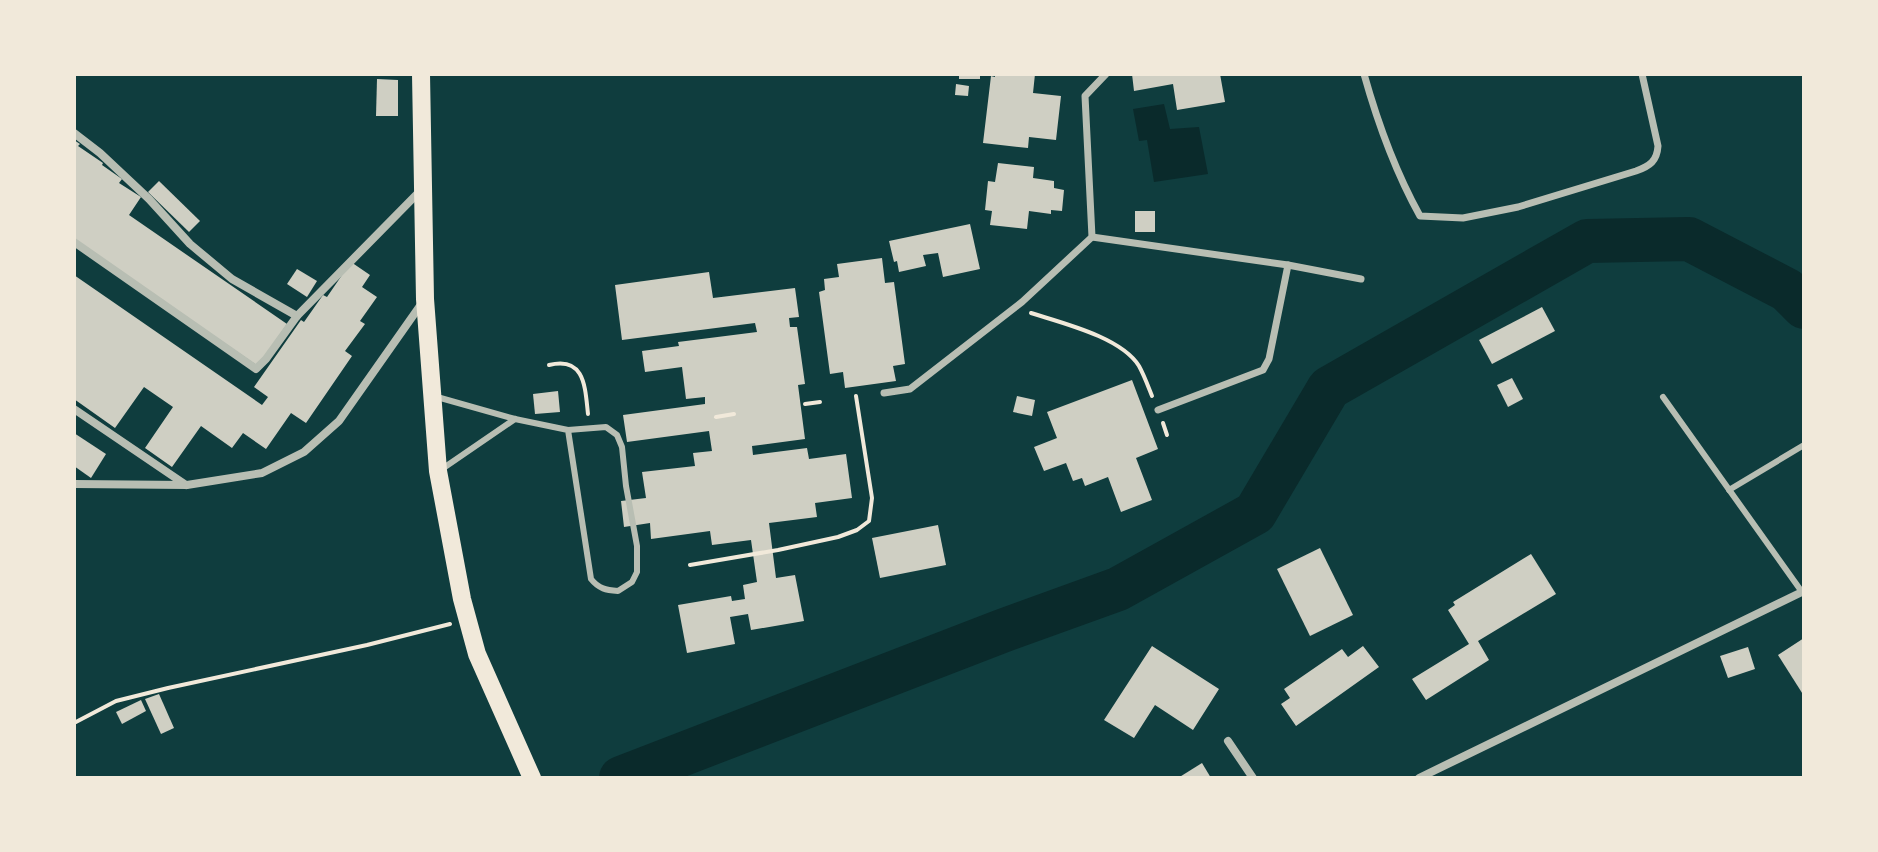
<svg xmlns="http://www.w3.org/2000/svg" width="1878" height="852" font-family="'PT Sans',sans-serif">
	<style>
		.water { fill: #0a2a2b }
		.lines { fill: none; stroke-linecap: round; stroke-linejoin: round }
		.river { stroke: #0a2a2b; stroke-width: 44 }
		.building { fill: #cfcfc3 }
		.path { stroke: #f1e9da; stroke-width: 4 }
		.service { stroke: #b8beb3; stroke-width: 6 }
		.pedestrian { stroke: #b8beb3; stroke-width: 7 }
		.minor { stroke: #b8beb3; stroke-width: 8 }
		.primary { stroke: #f1e9da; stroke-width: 18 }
	</style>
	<rect width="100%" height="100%" fill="#0f3d3e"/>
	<path class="water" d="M1164,104L1170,129L1199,127L1208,174L1154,182L1147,140L1139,141L1133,109Z"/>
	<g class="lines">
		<path class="river" d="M621,778L1002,631L1118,589L1255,513L1329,388L1587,241L1689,239L1787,290L1804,307"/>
	</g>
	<g class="building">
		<rect x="959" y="74" width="21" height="5"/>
		<path d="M995,74H1035L1033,93L1061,96L1056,140L1029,137L1028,148L983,143L991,76L995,77Z"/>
		<path d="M1132,74H1220L1225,102L1177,110L1173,84L1134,91Z"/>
		<path d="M377,79L398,80V116H376Z"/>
		<path d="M956,84L969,86L968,96L955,95Z"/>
		<path d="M74,140L80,144L78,146L103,163L102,165L122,179L119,183L141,197L129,215L287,324L258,366L74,240Z"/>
		<path d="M998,163L1034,167L1033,178L1054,181V188L1064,190L1062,211L1051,210V214L1029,211L1027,229L990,225L992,211L985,210L988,181L995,182Z"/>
		<path d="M159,181L200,221L189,232L148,192Z"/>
		<rect x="1135" y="211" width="20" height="21"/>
		<path d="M970,224L980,269L943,277L938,253L923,255L926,266L899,272L897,261L894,262L889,241Z"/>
		<path d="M882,258L885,283L894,282L905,364L893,366L896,381L845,388L843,372L830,374L819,292L825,290L824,279L839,277L837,264Z"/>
		<path d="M351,262L370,275L362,287L377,297L360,321L365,324L345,351L352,356L306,423L291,413L266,449L243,433L232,448L201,426L172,467L145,448L173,407L144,387L115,428L74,399V275L262,405L268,397L254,387L301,320L304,322L323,295L327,297Z"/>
		<path d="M297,269L317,281L307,297L287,284Z"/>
		<path d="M709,272L713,298L795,288L799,317L789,318L790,327H797L805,384L798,385L805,439L752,446L753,455L807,448L809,459L846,454L852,498L815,503L817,517L769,523L776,578L795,575L804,621L751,630L748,614L730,617L735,644L687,653L678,605L731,596L732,601L745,599L743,585L757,582L751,540L712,545L710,531L651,539L650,523L624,527L621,501L646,498L642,472L695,466L693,453L712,451L709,431L627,442L623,415L705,404V397L686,399L682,367L645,372L642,351L679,346L678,342L757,332L755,323L622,340L615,285Z"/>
		<path d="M1542,307L1555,331L1492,364L1479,340Z"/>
		<path d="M1512,378L1523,399L1508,407L1497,385Z"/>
		<path d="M1132,380L1158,449L1136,458L1152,500L1121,512L1108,477L1085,486L1082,478L1073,481L1066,463L1044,471L1034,447L1057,438L1047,412Z"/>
		<path d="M558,391L560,412L535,414L533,394Z"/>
		<path d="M1017,396L1035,400L1032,416L1013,412Z"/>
		<path d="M74,433L106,454L91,478L74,466Z"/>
		<path d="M938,525L946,565L880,578L872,538Z"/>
		<path d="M1320,548L1353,615L1310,636L1277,569Z"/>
		<path d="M1531,554L1556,594L1478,641L1489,660L1426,700L1412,679L1469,644L1448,610L1455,605L1453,602Z"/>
		<path d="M1804,638V696L1778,655Z"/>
		<path d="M1152,646L1219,689L1193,730L1155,705L1134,738L1104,720Z"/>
		<path d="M1363,646L1379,667L1296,726L1281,704L1290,698L1284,689L1342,649L1348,657Z"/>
		<path d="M1748,647L1755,669L1728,678L1720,656Z"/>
		<path d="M159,694L174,728L161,734L145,699Z"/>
		<path d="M141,700L146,711L122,724L116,712Z"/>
		<path d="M1202,763L1211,778H1178Z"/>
	</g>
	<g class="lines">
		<g class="path">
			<path d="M1031,313C1062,323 1121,337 1139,366C1144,375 1148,386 1152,396"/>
			<path d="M549,365C585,356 585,387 588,414"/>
			<path d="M805,404L820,402"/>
			<path d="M716,417L734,414"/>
			<path d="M1163,423L1167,435"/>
			<path d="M690,565L778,550L838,537L857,530L869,521L872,498L856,396"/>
			<path d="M74,723L116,701L168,688L367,645L450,624"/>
		</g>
		<g class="service">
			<path d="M437,397L515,419L568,430L606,427L617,435L622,447L626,486L637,546V572L632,582L618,591C606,590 599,589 591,579L568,430"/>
			<path d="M1663,397L1802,592"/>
			<path d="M442,469L515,419"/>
			<path d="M1729,490L1804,445"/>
		</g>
		<g class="pedestrian">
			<path d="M1364,74C1378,124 1395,171 1420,216L1463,218L1518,207L1636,171C1650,166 1657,161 1658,146L1642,74"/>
			<path d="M1092,237L1288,265L1361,279"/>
			<path d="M884,393L910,389L1022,302L1092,237L1085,96L1106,74"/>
			<path d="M1158,410L1263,370L1269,359L1288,265"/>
		</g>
		<g class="minor">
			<path d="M74,133L100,153L149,199L190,244L232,279L297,316"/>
			<path d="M74,242L256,369L266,359L297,316L422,189"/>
			<path d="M74,409L186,485"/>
			<path d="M74,484L187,485L262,473L304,452L339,421L422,303"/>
			<path d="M1228,741L1253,778"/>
			<path d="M1419,778L1804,591"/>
		</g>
		<path class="primary" d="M421,74L425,299L438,471L462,599L477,654L532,778"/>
	</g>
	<rect width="1878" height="852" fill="none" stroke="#f1e9da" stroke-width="152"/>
</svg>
